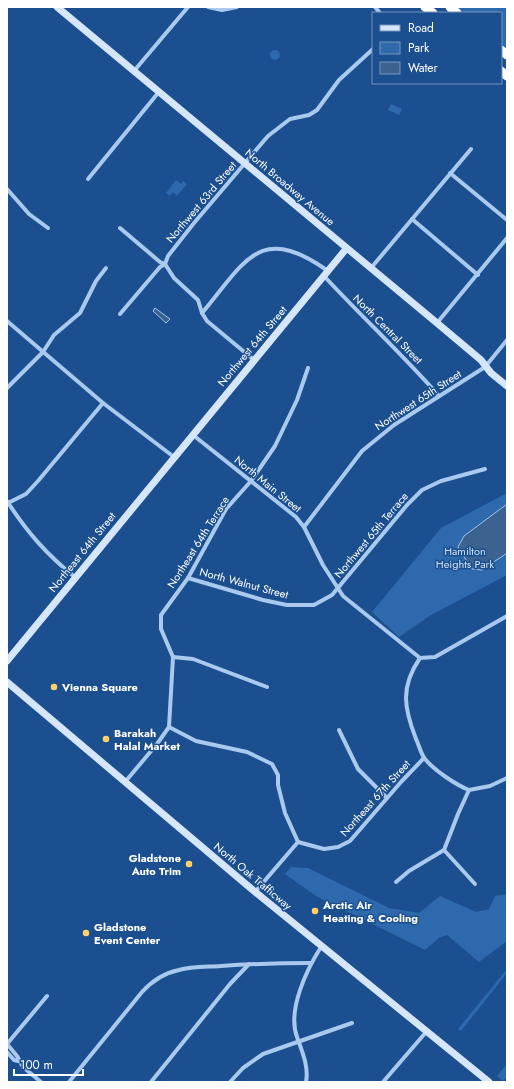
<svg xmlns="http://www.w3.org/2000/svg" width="514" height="1089" font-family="Jost,sans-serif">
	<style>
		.green { fill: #2e69ad }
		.water { fill: #3c6290; stroke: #9cc4f0 }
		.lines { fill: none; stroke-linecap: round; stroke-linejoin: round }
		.street { stroke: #a9c9ee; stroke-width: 4 }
		.secondary { stroke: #d6e6fa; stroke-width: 7 }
		.highway { stroke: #fff; stroke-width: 9 }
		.poi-dot { fill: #ffd166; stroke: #1b4f8f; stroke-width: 1.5 }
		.labels { text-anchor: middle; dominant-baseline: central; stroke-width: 3; stroke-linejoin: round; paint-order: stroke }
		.street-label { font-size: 11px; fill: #fff; stroke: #1b4f8f }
		.park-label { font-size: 11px; fill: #cfe3fa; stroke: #1b4f8f }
		.poi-label { font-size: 11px; font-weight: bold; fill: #fff; stroke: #1b4f8f; text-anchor: start }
	</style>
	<rect width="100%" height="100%" fill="#1b4f8f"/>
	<g class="green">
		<path d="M456,7H507V49L501,44V13H464Z"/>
		<circle cx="275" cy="55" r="5"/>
		<path d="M391,104L402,109L399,115L388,110Z"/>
		<path d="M176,180L181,184L183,181L187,184L177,196L173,192L170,196L166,193Z"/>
		<path d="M507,493V575L431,615L399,637L372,612L441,528Z"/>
		<path d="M291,867L308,868L389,908L419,913L440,896L476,912L489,909L495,896L507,894V941L479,962L447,935L439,938L425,950L316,896L285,874Z"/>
		<path d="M507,969V973L461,1031L458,1029Z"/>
		<path d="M507,1064V1076L503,1081L497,1076Z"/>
	</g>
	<g class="water">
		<path d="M155,308L170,319L166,323L153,311Z"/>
		<path d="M507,504V553L482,570L472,569L458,547L464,536Z"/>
	</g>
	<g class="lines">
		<g class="street">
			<path d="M208,7L222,10L237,7"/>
			<path d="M375,7L380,13"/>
			<path d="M134,71L188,7"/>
			<path d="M450,173L507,220"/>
			<path d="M88,179L158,93"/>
			<path d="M7,189L29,214L48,228"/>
			<path d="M412,219L478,275"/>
			<path d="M120,228L160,262L165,264L174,278L198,300L202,313L207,321L254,360"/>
			<path d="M371,268L471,149"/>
			<path d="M324,276C362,317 402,354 439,396"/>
			<path d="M202,313C245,262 259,222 328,271"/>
			<path d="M120,314L160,267L165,264L168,256L194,223L268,136L290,119L309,115L317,110L339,80L373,49"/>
			<path d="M7,321L103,403L174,457"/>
			<path d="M437,323L507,238"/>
			<path d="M7,388L43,352L54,335L80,313L96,281L106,268"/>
			<path d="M193,435L296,517L304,527L323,565L343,596L420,658"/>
			<path d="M7,501C27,532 46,554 76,578"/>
			<path d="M8,503L26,494L38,481L103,403"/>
			<path d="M304,527L362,451L394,425L485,367L507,340"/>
			<path d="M188,578L263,600L287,605H314L332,595L407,505L422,490L441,481L485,469"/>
			<path d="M173,657L161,629V615L188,578L226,509L251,481L275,446L297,400L308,368"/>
			<path d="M173,657L193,659L267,687"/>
			<path d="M420,658C400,687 404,708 416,739C419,745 421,754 425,759C434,770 456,785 469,790"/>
			<path d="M420,658L435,657L507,616"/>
			<path d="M169,727L196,741L247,752L272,764L278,775V785L285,813L298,842"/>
			<path d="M339,730L358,769L387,798"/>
			<path d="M125,782L157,744L169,727L173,657"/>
			<path d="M298,842L324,849L338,847L350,841L401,782L424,758"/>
			<path d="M444,850L475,884"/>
			<path d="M396,882L409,871L444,850L458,814L469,790L490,786L507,778"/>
			<path d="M255,892L298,842"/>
			<path d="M7,1044L47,996"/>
			<path d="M7,1044L17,1056L23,1067L41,1082"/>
			<path d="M7,1052L14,1060L18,1061"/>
			<path d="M69,1082L142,992C152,981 164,973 179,970C192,966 207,967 221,966C251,964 281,963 311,963"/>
			<path d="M151,1082L230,984L249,964"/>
			<path d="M230,1082L243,1068L263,1054L352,1023"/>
			<path d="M306,1082C309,1067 302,1051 297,1037C287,1010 307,969 321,947"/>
			<path d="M383,1082L427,1031"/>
		</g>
		<g class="secondary">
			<path d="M57,7L437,323L481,360L491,373L507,386"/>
			<path d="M7,661L346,249"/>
			<path d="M7,682L254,891L489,1082"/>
		</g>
		<g class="highway">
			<path d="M425,7L433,13"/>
			<path d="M450,7L457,13"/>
			<path d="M501,50L507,55"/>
			<path d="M501,71L507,76"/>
		</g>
	</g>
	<g class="poi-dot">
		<circle cx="54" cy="687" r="4"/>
		<circle cx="106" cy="739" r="4"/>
		<circle cx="189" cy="864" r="4"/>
		<circle cx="315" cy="911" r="4"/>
		<circle cx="86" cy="933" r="4"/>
	</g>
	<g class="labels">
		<g class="street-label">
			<text transform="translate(290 187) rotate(40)">North Broadway Avenue</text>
			<text transform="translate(201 202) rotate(-50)">Northwest 63rd Street</text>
			<text transform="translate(388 329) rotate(45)">North Central Street</text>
			<text transform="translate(252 346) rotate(-50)">Northwest 64th Street</text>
			<text transform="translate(418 400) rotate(-33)">Northwest 65th Street</text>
			<text transform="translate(268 484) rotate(39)">North Main Street</text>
			<text transform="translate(371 535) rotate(-50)">Northwest 65th Terrace</text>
			<text transform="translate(198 542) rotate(-58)">Northeast 64th Terrace</text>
			<text transform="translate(82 552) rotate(-51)">Northeast 64th Street</text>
			<text transform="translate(244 583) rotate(15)">North Walnut Street</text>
			<text transform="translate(375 798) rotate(-48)">Northeast 67th Street</text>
			<text transform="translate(253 876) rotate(40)">North Oak Trafficway</text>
		</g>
		<g class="park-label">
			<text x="465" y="551">Hamilton<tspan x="465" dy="13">Heights Park</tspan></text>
		</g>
		<g class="poi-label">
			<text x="62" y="687">Vienna Square</text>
			<text x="114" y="733">Barakah<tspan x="114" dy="13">Halal Market</tspan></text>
			<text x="181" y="858" text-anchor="end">Gladstone<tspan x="181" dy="13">Auto Trim</tspan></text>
			<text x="323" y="905">Arctic Air<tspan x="323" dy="13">Heating &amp; Cooling</tspan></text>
			<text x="94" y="927">Gladstone<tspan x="94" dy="13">Event Center</tspan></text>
		</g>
	</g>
	<rect width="514" height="1089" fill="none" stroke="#ffffff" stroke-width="16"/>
	<rect x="372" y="12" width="130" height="72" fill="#1b4f8f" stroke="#7695bc"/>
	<rect x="380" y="25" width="20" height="6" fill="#d6e6fa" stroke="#7695bc"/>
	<text x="408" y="32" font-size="12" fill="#ffffff">Road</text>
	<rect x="380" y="42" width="20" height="12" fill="#2e69ad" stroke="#7695bc"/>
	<text x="408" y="52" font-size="12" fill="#ffffff">Park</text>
	<rect x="380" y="62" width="20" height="12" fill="#3c6290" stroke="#7695bc"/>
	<text x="408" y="72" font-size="12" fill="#ffffff">Water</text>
	<path d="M14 1069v6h69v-6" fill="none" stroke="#ffffff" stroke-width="2"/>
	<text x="20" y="1069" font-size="12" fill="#ffffff" stroke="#1b4f8f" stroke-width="3" paint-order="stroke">100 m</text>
</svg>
